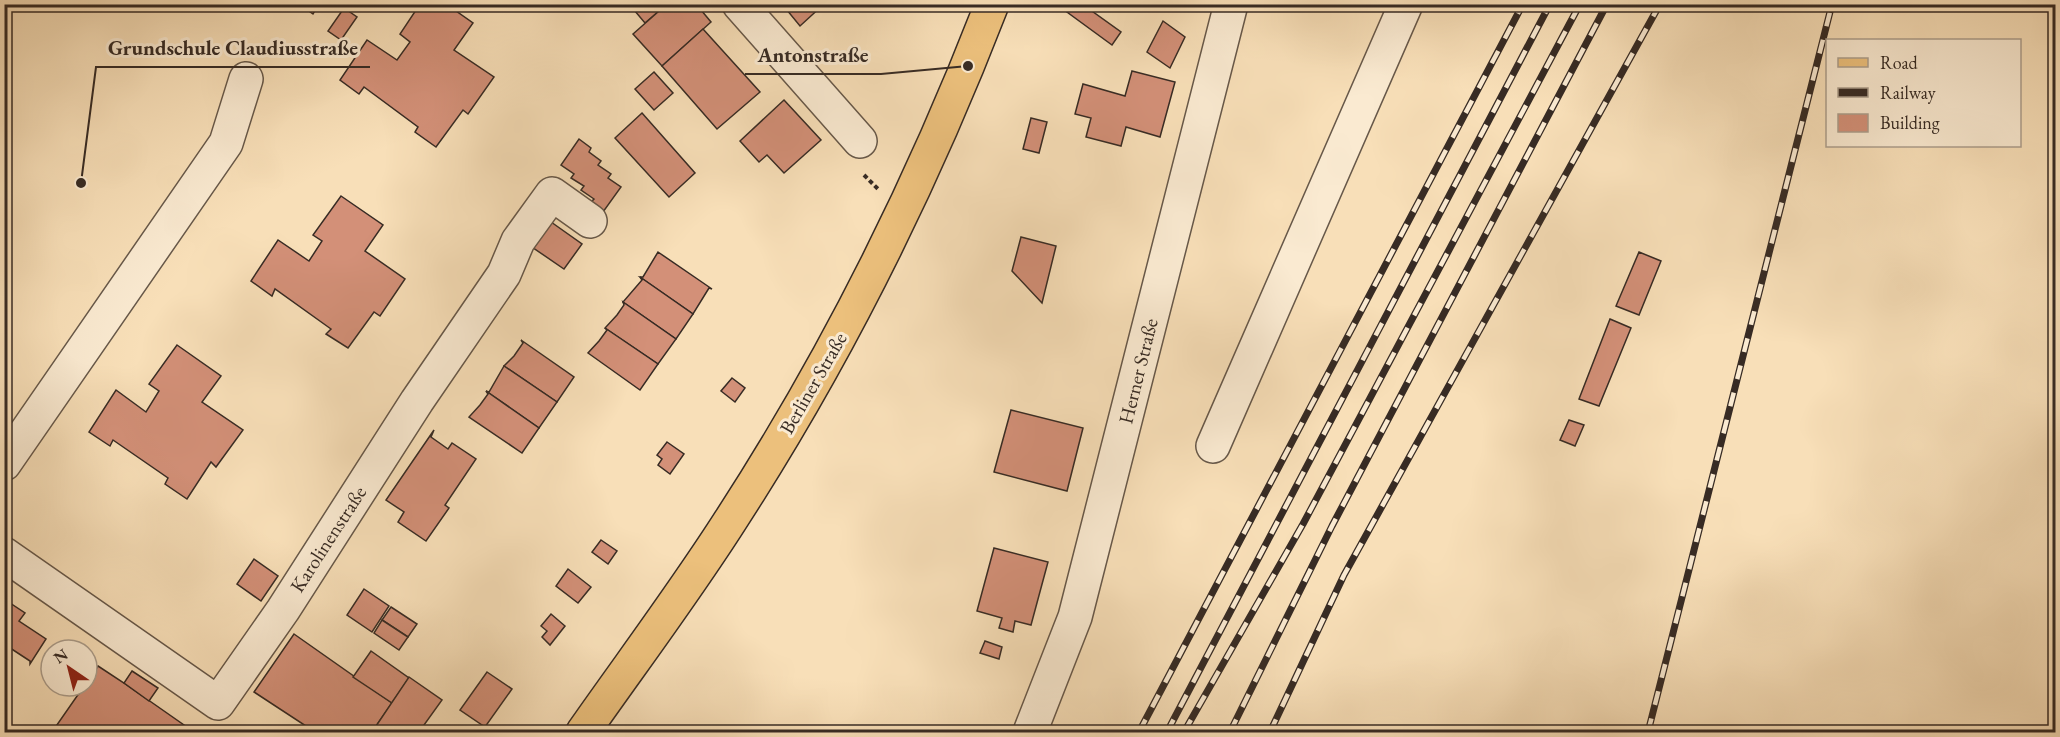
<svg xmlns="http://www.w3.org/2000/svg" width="2060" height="737" font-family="'EB Garamond',serif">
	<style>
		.building { fill: #d39078; stroke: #372b24; stroke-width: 1.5 }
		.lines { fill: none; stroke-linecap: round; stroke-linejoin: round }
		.minor-casing { stroke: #675849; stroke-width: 36 }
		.major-casing { stroke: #372b24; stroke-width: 36 }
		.path { stroke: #372b24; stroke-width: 4; stroke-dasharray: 4.5 3; stroke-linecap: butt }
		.minor { stroke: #faead1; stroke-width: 33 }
		.major { stroke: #ecc07c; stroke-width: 33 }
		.rail-casing { stroke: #372b24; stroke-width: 7 }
		.rail { stroke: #faead1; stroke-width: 4.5; stroke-dasharray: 14; stroke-linecap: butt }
		.labels { text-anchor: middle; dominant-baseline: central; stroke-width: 6; stroke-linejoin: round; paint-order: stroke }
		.street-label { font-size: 20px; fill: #372b24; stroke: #faead1 }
		.leader { fill: none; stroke: #372b24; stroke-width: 2 }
		.callout-dot { fill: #372b24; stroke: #faead1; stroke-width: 2 }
		.callout-label { font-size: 21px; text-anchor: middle; font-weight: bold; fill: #372b24; stroke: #faead1; stroke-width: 6; stroke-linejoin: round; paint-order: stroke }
	</style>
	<rect width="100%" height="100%" fill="#f8dfb8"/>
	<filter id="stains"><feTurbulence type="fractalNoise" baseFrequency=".00333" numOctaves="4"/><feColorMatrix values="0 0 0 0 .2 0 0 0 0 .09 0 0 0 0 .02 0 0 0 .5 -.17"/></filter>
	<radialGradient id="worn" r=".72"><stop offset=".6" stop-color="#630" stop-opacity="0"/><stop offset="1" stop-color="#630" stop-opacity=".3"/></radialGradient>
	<g class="building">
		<path d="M299,4H319L313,14Z"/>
		<path d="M420,4H446L473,23L454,50L494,77L468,114L463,110L436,147L415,132L418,127L364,87L359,94L340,80L367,40L397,60L410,42L400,34Z"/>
		<path d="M629,4H667L645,23Z"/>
		<path d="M667,4H696L711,22L662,66L633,34Z"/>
		<path d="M782,4H824L800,26Z"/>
		<path d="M1056,4H1082L1121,32L1112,45Z"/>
		<path d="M344,8L357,17L341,40L328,31Z"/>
		<path d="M1163,21L1185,37L1170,68L1147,52Z"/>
		<path d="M703,29L760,92L717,129L662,66Z"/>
		<path d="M1132,71L1175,82L1160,137L1126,127L1121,146L1086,137L1091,118L1075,114L1083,84L1125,96Z"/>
		<path d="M654,72L673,93L654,110L635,89Z"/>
		<path d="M784,100L821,140L784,173L767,155L759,162L740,141Z"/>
		<path d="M642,113L695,173L669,197L615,138Z"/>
		<path d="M1031,118L1047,122L1039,153L1023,149Z"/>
		<path d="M579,139L591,148L589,152L601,161L598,165L611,174L608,178L621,187L603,212L590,203L594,199L581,190L584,186L571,178L574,174L561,165Z"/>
		<path d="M341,196L383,225L365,251L405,279L380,316L374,312L348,348L326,334L331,329L275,289L272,296L251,281L278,240L309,261L322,241L313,235Z"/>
		<path d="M544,217L582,244L564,269L526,243Z"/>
		<path d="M1021,237L1056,246L1042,303L1012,271Z"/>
		<path d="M658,252L712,289L709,288L693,314L640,277H643Z"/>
		<path d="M1639,252L1661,261L1639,315L1616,306Z"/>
		<path d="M640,277L693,314L676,339L623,302L642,280Z"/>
		<path d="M623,302L676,339L658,364L605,328L617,315L624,305Z"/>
		<path d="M1610,319L1631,328L1599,406L1579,399Z"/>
		<path d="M605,328L658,364L640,390L588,353L599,341L607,330Z"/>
		<path d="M521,340L574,377L557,402L504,366L514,356L523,343Z"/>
		<path d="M177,345L221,376L202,402L243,430L216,467L211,462L187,499L165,484L168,478L113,440L110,446L89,432L116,390L146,412L159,391L149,384Z"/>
		<path d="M504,366L557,402L539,428L486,391L489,392Z"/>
		<path d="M732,378L745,388L735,402L721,391Z"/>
		<path d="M486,391L539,428L522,453L469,417L480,405L488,394Z"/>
		<path d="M1011,410L1083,428L1067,491L994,472Z"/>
		<path d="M1569,420L1584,425L1575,446L1560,440Z"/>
		<path d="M434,430L431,437L448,449L452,443L476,459L445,505L449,508L426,541L398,522L404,512L386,500Z"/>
		<path d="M667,442L684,454L670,474L658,465L662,459L657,455Z"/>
		<path d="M601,540L617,551L608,564L592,552Z"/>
		<path d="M994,548L1048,562L1031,625L1015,621L1013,632L999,628L1002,618L977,611Z"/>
		<path d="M254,559L278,576L261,601L237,584Z"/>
		<path d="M568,569L591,587L578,603L556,586Z"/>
		<path d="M364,589L389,606L372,632L347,615Z"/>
		<path d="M4,599L25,613L19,621L46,639L30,664V661L4,644Z"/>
		<path d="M391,607L417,624L408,637L382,620Z"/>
		<path d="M551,614L565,626L550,645L542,637L547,631L541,626Z"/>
		<path d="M382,620L408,637L399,650L374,633Z"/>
		<path d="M294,634L392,703L372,732H315L254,692Z"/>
		<path d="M985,641L1002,647L999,659L980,653Z"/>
		<path d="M371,651L409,678L392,703L353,677Z"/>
		<path d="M87,662L96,668L87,681Z"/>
		<path d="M98,666L124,683L194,732H52L84,686H87Z"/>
		<path d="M132,671L158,688L149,701L124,683Z"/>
		<path d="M487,672L512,689L485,727L460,710Z"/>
		<path d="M409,677L442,700L419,732H372Z"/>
		<path d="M68,686H84L79,694Z"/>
	</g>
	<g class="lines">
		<defs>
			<g id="minor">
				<path d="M739,4L860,141"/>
				<path d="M1213,446L1406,4"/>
				<path d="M4,464L226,143L246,79"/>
				<path d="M4,554L218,703L283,610L417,401L504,274L518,241L552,194L590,221"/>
				<path d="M1030,732L1075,617L1231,4"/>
			</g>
			<path id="major" d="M583,732C632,662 684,593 730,521C836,358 922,185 992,4"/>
		</defs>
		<use href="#minor" class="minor-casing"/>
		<use href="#major" class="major-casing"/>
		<path class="path" d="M864,175L878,189"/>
		<use href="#minor" class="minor"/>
		<use href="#major" class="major"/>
		<defs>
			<g id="rail">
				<path d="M1139,732L1523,4"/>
				<path d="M1167,732L1550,4"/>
				<path d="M1184,732L1303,524L1580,4"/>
				<path d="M1230,732L1332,526L1607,4"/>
				<path d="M1270,732L1344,575L1660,4"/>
				<path d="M1648,732L1832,4"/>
			</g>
		</defs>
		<use href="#rail" class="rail-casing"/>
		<use href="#rail" class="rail"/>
	</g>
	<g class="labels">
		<g class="street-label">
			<text transform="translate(1138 371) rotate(-76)">Herner Straße</text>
			<text transform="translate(813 383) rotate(-60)">Berliner Straße</text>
			<text transform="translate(328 539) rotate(-57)">Karolinenstraße</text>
		</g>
	</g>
	<path class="leader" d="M81 183L96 67H370M968 66L881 74H745"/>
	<g class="callout-dot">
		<circle cx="81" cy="183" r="6"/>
		<circle cx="968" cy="66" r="6"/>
	</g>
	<g class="callout-label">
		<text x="233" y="55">Grundschule Claudiusstraße</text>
		<text x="813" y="62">Antonstraße</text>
	</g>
	<rect width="2060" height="737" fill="none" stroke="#f8dfb8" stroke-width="24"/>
	<rect x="6" y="6" width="2048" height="725" fill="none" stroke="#372b24" stroke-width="3"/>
	<rect x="12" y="12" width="2036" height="713" fill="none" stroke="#372b24" stroke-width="1.5"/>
	<rect x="1826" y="39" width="195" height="108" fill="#faead1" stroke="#ac9e8c" stroke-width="1.5"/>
	<rect x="1838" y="58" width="30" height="9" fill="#ecc07c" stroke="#ac9e8c" stroke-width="1.5"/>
	<text x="1880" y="69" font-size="18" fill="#372b24">Road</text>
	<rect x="1838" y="88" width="30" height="9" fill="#372b24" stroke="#ac9e8c" stroke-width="1.5"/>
	<text x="1880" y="99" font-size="18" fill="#372b24">Railway</text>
	<rect x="1838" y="114" width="30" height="18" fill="#d39078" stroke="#ac9e8c" stroke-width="1.5"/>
	<text x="1880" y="129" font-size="18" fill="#372b24">Building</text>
	<g transform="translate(69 668) rotate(325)"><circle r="28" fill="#faead1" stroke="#ac9e8c" stroke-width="1.5"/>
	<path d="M0-4.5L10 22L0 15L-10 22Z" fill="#8f2418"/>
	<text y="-9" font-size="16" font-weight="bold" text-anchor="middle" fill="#372b24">N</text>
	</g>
	<rect width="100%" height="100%" filter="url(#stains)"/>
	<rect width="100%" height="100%" fill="url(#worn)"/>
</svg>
